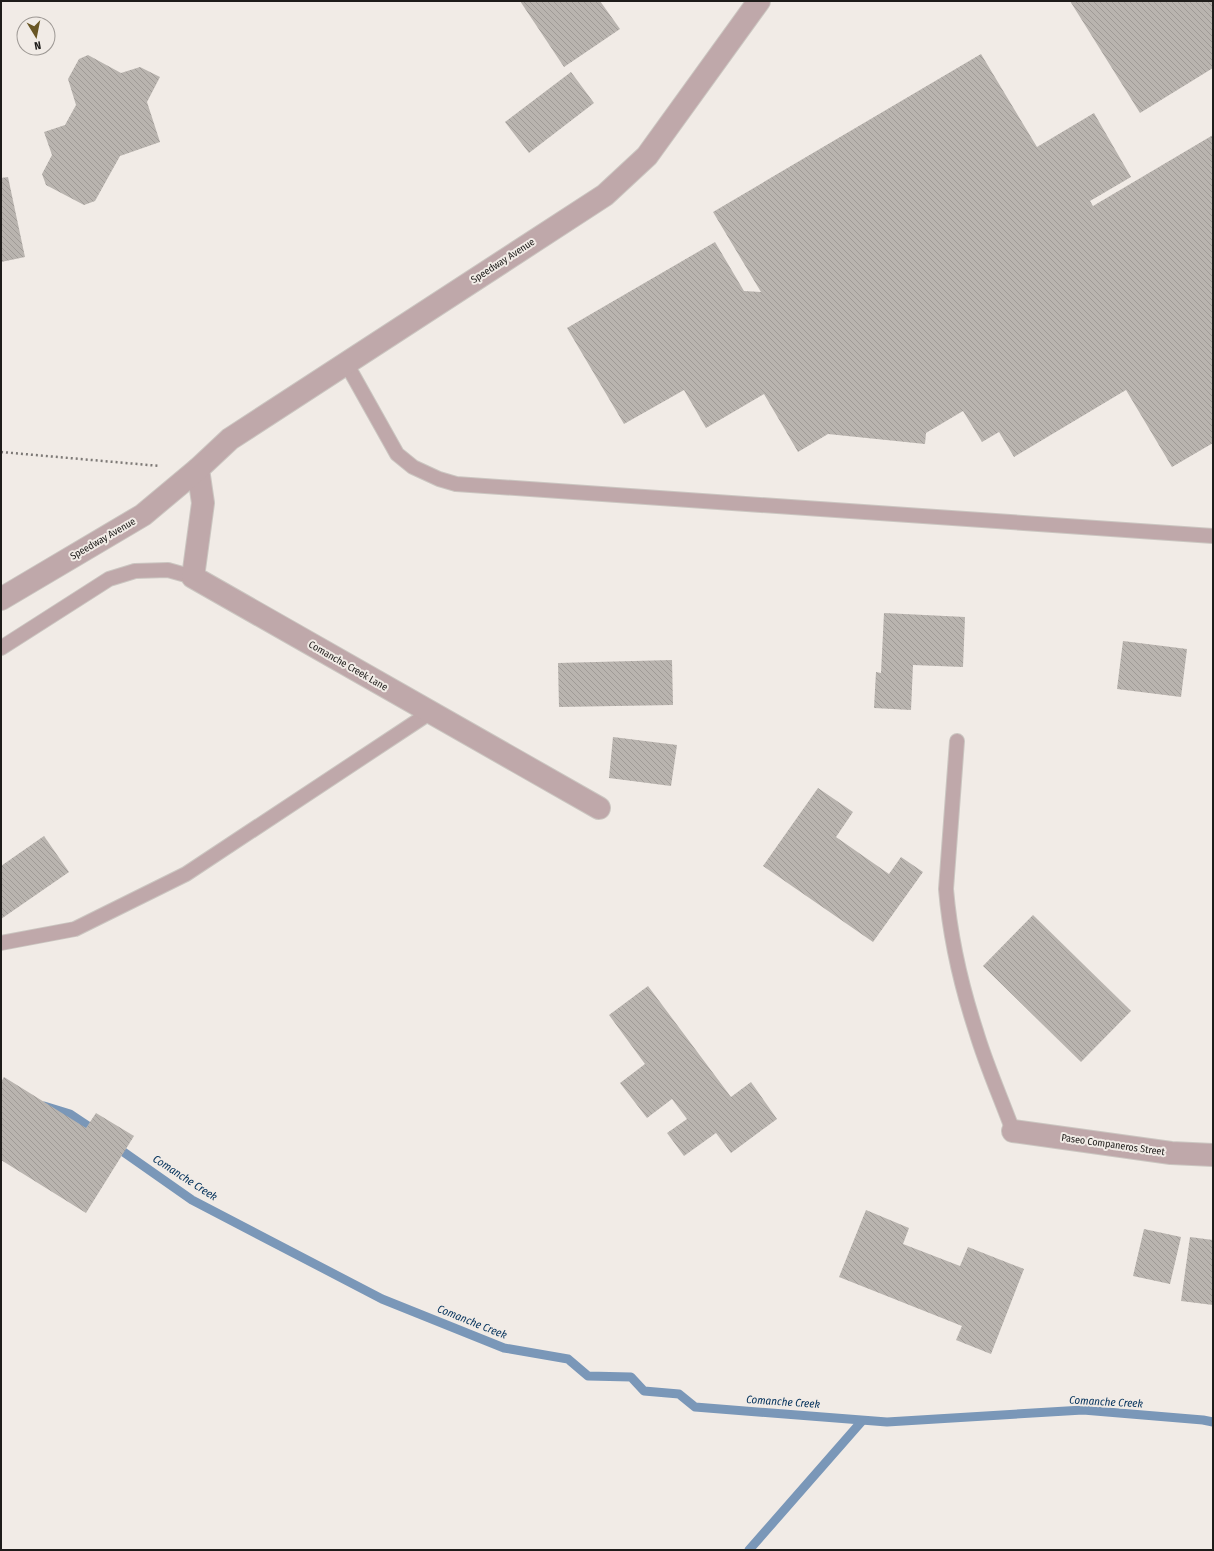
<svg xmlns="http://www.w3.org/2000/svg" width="1214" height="1551" font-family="'Fira Sans Condensed',sans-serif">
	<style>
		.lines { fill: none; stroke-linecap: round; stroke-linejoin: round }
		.stream { stroke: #7a97b8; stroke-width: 9 }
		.building { fill: url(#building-back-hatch) }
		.lane-casing { stroke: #cbc6c1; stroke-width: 16 }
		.street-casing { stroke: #cbc6c1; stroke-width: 24 }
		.path { stroke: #7d7976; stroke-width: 2.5; stroke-dasharray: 2 3; stroke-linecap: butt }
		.lane { stroke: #bfa8aa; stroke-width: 14 }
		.street { stroke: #bfa8aa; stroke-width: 22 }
		.labels { text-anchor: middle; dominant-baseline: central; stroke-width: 4; stroke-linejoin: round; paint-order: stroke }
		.street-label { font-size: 10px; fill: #1e1c1a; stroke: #f1ebe6 }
		.water-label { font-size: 11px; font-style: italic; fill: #03315b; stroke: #f1ebe6 }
	</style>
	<defs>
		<pattern id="building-back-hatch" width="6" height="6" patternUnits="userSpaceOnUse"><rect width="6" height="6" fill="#b9b4af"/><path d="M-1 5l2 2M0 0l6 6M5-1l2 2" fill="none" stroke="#9f9a96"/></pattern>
	</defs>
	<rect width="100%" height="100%" fill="#f1ebe6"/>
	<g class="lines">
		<g class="stream">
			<path d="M44,1106L70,1114L97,1132"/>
			<path d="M115,1146L192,1200L382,1299L504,1348L568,1359L588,1376L631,1377L644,1391L679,1394L695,1407L887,1422L1083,1410L1203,1420L1213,1422"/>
			<path d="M749,1550L862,1421"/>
		</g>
	</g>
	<g class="building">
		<path d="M520,1H600L620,29L564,67Z"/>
		<path d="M1070,1H1213V68L1140,113Z"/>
		<path d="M981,54L1037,147L1094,113L1131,177L1090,201L1093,206L1213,135V443L1172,467L1126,390L1014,457L999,432L982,442L963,411L926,433L925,444L828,434L798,452L764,394L706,428L684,390L624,424L567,328L715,242L744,291L761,292L713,212Z"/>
		<path d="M88,55L121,73L140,67L160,77L147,102L160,142L120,156L95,201L84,205L46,185L42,174L52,155L44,132L65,125L76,105L68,79L79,59Z"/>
		<path d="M571,72L594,103L529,153L505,122Z"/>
		<path d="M8,177L25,257L1,262V178Z"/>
		<path d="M884,613L965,617L963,667L913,665L911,710L874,708L876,672L881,673Z"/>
		<path d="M1123,641L1187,649L1181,697L1117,689Z"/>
		<path d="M672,660L673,705L559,707L558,663Z"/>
		<path d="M613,737L677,745L671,786L609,778Z"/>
		<path d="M818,788L853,812L836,837L889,874L901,857L923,872L873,942L763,866Z"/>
		<path d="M44,836L69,872L1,919V866Z"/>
		<path d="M1033,915L1131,1011L1081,1062L983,966Z"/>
		<path d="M648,986L731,1097L751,1082L777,1119L731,1153L716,1133L684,1156L667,1133L687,1119L672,1099L647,1118L620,1083L645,1064L609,1015Z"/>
		<path d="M4,1077L86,1128L96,1113L134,1136L86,1213L1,1160V1082Z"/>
		<path d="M866,1210L909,1228L903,1244L960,1266L968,1247L1024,1269L991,1354L956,1340L962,1326L839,1277Z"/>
		<path d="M1144,1229L1181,1237L1170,1284L1133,1276Z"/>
		<path d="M1190,1237L1213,1240V1305L1181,1301Z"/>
	</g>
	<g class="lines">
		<defs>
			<g id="lane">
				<path d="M346,363L397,454L413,467L439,479L456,484L1213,536"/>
				<path d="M1,648L109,579L135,571L168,570L193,577"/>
				<path d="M957,741L946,889C950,937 961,985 976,1031C986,1065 1001,1098 1013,1131"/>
				<path d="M1,943L75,929L186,874L431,712"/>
			</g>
			<g id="street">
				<path d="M198,469L203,503L193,577L599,808"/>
				<path d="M1,599L143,515L198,469L230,439L605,195L647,156L759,1"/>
				<path d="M1013,1131L1171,1153L1213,1155"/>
			</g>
		</defs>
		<use href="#lane" class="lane-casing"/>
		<use href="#street" class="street-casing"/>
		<path class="path" d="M1,452L160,466"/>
		<use href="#lane" class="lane"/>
		<use href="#street" class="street"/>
	</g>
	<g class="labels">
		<g class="street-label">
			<text transform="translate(503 261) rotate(-33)">Speedway Avenue</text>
			<text transform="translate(103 539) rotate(-30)">Speedway Avenue</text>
			<text transform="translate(348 666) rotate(30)">Comanche Creek Lane</text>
			<text transform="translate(1113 1145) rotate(8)">Paseo Companeros Street</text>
		</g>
		<g class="water-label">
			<text transform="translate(185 1178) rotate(33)">Comanche Creek</text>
			<text transform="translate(472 1322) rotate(22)">Comanche Creek</text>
			<text transform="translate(783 1402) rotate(4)">Comanche Creek</text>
			<text transform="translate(1106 1402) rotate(3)">Comanche Creek</text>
		</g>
	</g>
	<rect width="1214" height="1551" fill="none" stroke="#1e1c1a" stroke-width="4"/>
	<g transform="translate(36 36) rotate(170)"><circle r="19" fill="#f1ebe6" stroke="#9d9894"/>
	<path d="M0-3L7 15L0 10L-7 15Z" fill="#695624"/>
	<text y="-6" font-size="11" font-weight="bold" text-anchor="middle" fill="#1e1c1a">N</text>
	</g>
</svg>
